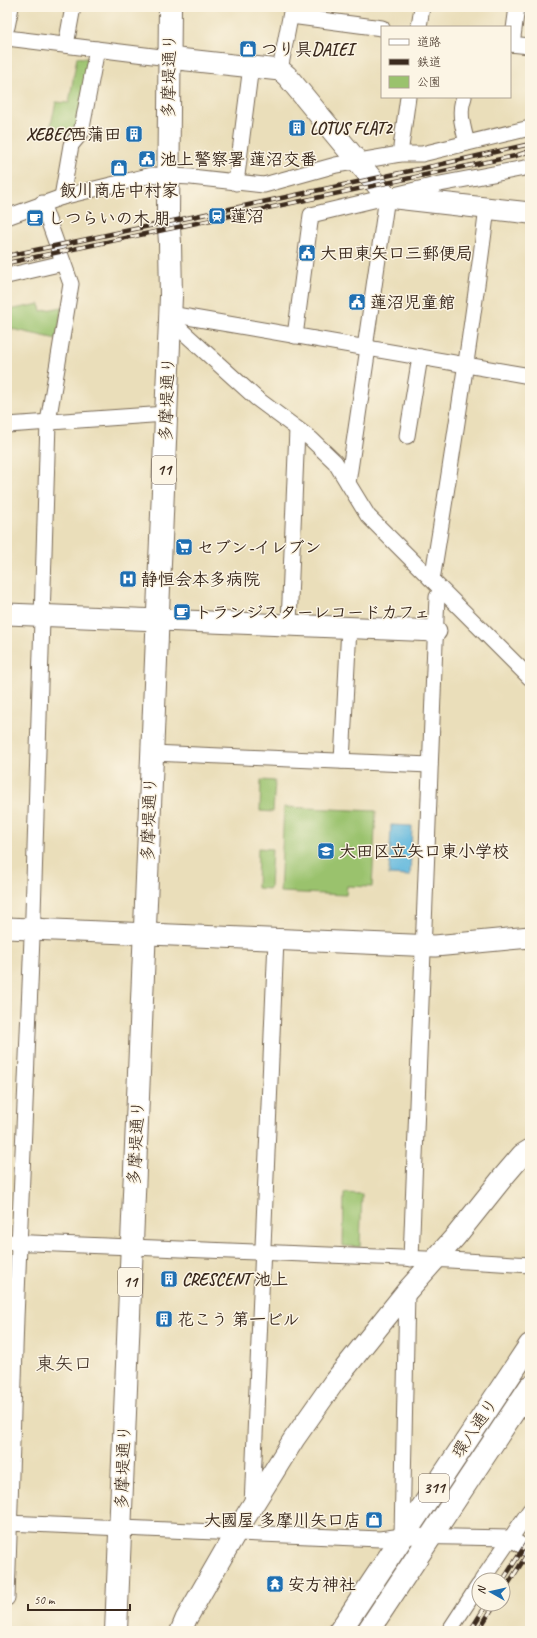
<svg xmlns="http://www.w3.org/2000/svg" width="537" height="1638" font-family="Caveat,'Klee One',sans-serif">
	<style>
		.green { fill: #9ac26d; stroke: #6a7646 }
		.water { fill: #61b8de; stroke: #4e717e }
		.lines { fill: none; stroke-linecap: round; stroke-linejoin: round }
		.street-casing { stroke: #786955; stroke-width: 17 }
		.secondary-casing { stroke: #786955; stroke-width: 23 }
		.primary-casing { stroke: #786955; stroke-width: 24 }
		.street { stroke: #fff; stroke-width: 15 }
		.secondary { stroke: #fff; stroke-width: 21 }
		.primary { stroke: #fff; stroke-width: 22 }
		.rail-casing { stroke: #3b2a1e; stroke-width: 4.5 }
		.rail { stroke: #fcf5e5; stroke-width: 3; stroke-dasharray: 9; stroke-linecap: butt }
		.labels { text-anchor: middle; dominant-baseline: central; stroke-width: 3; stroke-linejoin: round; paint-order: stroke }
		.shield { fill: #fcf5e5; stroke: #75675a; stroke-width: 1 }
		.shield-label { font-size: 16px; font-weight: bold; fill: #3b2a1e }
		.poi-label { font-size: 17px; font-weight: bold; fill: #3b2a1e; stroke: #fcf5e5; text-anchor: start }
		.street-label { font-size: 17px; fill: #3b2a1e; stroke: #fcf5e5 }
		.quarter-label { font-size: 19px; fill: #3b2a1e; stroke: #fcf5e5 }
	</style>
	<rect width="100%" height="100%" fill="#fcf5e5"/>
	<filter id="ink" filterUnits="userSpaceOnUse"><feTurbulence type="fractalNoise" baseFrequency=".025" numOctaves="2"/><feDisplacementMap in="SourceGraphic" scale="8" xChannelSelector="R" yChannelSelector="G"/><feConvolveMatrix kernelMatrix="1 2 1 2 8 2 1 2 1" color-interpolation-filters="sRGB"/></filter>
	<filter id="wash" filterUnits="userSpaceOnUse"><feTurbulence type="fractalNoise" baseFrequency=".012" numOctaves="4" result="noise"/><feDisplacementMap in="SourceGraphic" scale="16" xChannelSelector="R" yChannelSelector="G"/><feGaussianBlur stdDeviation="0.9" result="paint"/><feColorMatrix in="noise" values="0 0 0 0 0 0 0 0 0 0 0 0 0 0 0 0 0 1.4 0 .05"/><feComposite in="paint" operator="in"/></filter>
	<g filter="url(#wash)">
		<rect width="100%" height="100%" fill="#eadeba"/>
		<g class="green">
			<path d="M77,57L91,59L76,134L50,129L56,102L69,103Z"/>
			<path d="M40,304L41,311L62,307L57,339L7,328V318L9,310Z"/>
			<path d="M261,780L275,781L273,812L260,811Z"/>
			<path d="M284,807L376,811L372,887L347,886L346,895L280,892Z"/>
			<path d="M258,848L272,849L270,889L257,888Z"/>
			<path d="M344,1193L362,1194L360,1247L343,1246Z"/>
		</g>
		<path class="water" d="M391,825L412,826L410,876L389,875Z"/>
	</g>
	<g filter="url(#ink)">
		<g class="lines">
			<defs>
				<g id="street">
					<path d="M291,16L382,28"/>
					<path d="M7,27L11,7"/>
					<path d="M419,27L422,7"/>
					<path d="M7,38L169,58"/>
					<path d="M510,44L530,46"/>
					<path d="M512,44L517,7"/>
					<path d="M66,45L73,7"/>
					<path d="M280,70L292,7"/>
					<path d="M464,97C458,113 463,127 467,143"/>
					<path d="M400,154L408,97"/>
					<path d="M236,183L251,66"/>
					<path d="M62,197L71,145L81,133L97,49"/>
					<path d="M7,217L62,197L152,175L191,177L264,185L336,165L400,154H422L530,128"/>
					<path d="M7,276L63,263"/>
					<path d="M170,314L530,376"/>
					<path d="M170,320L256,398L311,439L335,462L368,516L530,678"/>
					<path d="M295,336L311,215L440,184L530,167"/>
					<path d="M7,425L166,414"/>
					<path d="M407,436L420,357"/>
					<path d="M348,483L368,348L366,341L387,197"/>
					<path d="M430,578L433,574C453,452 472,330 487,208"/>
					<path d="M289,624L297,429"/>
					<path d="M152,753L430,765"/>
					<path d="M342,761L349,627"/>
					<path d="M7,1242L450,1260L530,1265"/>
					<path d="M411,1259L436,618L437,597L441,590"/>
					<path d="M252,1506L276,940"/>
					<path d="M7,1523L380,1539L402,1536L510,1538L530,1551"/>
					<path d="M402,1536L407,1291"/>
					<path d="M482,1580L530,1510"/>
					<path d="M7,1598L16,1318L33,914L48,422L71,284L42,203"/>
					<path d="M449,1631L479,1585"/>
				</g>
				<g id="secondary">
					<path d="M169,58L280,70L287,76L387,197L530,213"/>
					<path d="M7,614L436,631"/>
					<path d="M7,928L435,946L530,937"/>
					<path d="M181,1631L186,1619L236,1532L294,1439L334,1382L407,1291L456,1236L504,1176L522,1155L530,1150"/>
				</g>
				<g id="primary">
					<path d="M116,1631L171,296L170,243L168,213L170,7"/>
					<path d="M340,1631L530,1345"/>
					<path d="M368,1631L530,1387"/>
				</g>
			</defs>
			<use href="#street" class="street-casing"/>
			<use href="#secondary" class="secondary-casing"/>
			<use href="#primary" class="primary-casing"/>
			<use href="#street" class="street"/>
			<use href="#secondary" class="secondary"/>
			<use href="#primary" class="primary"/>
			<defs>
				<g id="rail">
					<path d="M7,256L438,165L530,144"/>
					<path d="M7,263L515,156L530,151"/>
					<path d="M503,1580L530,1538"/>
					<path d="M503,1592L530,1550"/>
					<path d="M470,1631L487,1604"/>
					<path d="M478,1631L495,1604"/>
				</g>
			</defs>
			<use href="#rail" class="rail-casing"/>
			<use href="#rail" class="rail"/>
		</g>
	</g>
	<defs>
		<symbol id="shop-square" viewBox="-11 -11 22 22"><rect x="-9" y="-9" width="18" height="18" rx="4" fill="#1f6fb2" stroke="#fcf5e5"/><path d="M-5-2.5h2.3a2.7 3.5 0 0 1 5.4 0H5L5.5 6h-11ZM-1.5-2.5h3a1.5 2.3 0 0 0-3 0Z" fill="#fff"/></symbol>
		<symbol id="building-square" viewBox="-11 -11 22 22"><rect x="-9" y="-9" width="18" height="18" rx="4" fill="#1f6fb2" stroke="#fcf5e5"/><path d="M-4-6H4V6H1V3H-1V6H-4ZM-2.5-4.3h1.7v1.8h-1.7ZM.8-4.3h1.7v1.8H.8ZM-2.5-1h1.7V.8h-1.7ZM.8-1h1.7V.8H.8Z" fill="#fff"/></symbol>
		<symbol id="civic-square" viewBox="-11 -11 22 22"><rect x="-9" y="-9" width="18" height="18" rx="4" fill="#1f6fb2" stroke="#fcf5e5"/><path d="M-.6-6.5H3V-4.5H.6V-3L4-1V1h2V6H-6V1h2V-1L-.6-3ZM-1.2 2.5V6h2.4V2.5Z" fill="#fff"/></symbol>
		<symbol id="station-square" viewBox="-11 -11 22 22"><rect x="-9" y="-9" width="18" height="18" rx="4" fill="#1f6fb2" stroke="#fcf5e5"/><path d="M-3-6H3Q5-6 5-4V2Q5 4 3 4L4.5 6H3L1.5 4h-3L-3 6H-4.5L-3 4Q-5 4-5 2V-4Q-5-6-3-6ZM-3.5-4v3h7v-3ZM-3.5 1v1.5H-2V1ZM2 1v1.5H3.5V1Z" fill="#fff"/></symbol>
		<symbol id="cafe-square" viewBox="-11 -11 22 22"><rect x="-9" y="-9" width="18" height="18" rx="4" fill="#1f6fb2" stroke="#fcf5e5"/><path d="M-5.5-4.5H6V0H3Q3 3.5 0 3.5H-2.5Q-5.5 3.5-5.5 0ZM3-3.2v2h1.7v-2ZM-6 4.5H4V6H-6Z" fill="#fff"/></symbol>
		<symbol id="supermarket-square" viewBox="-11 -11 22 22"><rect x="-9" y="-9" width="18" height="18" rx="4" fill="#1f6fb2" stroke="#fcf5e5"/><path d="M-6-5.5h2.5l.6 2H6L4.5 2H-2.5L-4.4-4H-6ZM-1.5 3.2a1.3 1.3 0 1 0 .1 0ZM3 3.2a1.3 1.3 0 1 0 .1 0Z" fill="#fff"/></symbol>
		<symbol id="hospital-square" viewBox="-11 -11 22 22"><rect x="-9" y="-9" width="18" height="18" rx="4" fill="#1f6fb2" stroke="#fcf5e5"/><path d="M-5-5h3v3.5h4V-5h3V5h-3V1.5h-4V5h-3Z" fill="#fff"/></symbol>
		<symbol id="school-square" viewBox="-11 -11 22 22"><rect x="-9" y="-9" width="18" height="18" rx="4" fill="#1f6fb2" stroke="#fcf5e5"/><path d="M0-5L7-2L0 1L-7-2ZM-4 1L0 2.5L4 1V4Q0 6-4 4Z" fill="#fff"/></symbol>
		<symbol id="temple-square" viewBox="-11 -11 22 22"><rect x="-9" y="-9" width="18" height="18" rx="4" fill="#1f6fb2" stroke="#fcf5e5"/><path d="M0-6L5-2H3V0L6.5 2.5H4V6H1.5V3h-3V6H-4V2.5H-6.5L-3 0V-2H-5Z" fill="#fff"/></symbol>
	</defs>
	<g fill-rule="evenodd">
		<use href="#shop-square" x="238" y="39" width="20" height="20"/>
		<use href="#building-square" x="287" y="118" width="20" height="20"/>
		<use href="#building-square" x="124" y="124" width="20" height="20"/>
		<use href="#civic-square" x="137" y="149" width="20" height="20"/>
		<use href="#shop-square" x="109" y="158" width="20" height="20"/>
		<use href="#station-square" x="207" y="206" width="20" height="20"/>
		<use href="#cafe-square" x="25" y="208" width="20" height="20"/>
		<use href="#civic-square" x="297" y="243" width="20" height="20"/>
		<use href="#civic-square" x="347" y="292" width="20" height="20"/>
		<use href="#supermarket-square" x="174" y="537" width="20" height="20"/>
		<use href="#hospital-square" x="118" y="569" width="20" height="20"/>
		<use href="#cafe-square" x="172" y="602" width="20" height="20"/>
		<use href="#school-square" x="316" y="841" width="20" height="20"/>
		<use href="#building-square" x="159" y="1269" width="20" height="20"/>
		<use href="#building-square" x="154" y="1309" width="20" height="20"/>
		<use href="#shop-square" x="364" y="1510" width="20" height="20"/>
		<use href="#temple-square" x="265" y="1574" width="20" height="20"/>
	</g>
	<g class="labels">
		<g class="shield">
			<rect x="152" y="456" width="24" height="28" rx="3"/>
			<rect x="118" y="1268" width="24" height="28" rx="3"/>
			<rect x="419" y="1474" width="30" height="28" rx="3"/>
		</g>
		<g class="shield-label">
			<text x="164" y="470">11</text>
			<text x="130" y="1282">11</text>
			<text x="434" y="1488">311</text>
		</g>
		<g class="poi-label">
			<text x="261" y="49">つり具DAIEI</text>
			<text x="310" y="128">LOTUS FLAT2</text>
			<text x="121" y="134" text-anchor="end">XEBEC西蒲田</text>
			<text x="160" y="159">池上警察署 蓮沼交番</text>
			<text x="119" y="190" text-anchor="middle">飯川商店中村家</text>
			<text x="230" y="216">蓮沼</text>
			<text x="48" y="218">しつらいの木 朋</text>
			<text x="320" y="253">大田東矢口三郵便局</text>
			<text x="370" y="302">蓮沼児童館</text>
			<text x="197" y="547">セブン-イレブン</text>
			<text x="141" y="579">静恒会本多病院</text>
			<text x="195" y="612">トランジスターレコードカフェ</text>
			<text x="339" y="851">大田区立矢口東小学校</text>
			<text x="182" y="1279">CRESCENT 池上</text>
			<text x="177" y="1319">花こう 第一ビル</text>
			<text x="361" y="1520" text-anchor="end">大國屋 多摩川矢口店</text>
			<text x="288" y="1584">安方神社</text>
		</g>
		<g class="street-label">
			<text transform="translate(169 76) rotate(-89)">多摩堤通り</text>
			<text transform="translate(167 399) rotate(-88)">多摩堤通り</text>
			<text transform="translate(149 819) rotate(-88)">多摩堤通り</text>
			<text transform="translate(136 1143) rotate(-87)">多摩堤通り</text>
			<text transform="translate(475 1428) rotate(-56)">環八通り</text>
			<text transform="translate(123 1467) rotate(-88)">多摩堤通り</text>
		</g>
		<g class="quarter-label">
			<text x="64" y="1364">東矢口</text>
		</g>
	</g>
	<rect width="537" height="1638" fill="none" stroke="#fcf5e5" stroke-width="24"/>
	<rect x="381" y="26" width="130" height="72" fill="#fcf5e5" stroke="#afa495"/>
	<rect x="389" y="39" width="20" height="6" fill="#ffffff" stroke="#afa495"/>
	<text x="417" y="46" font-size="12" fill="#3b2a1e">道路</text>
	<rect x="389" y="59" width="20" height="6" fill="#3b2a1e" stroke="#afa495"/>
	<text x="417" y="66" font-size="12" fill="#3b2a1e">鉄道</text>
	<rect x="389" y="76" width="20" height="12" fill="#9ac26d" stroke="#afa495"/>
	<text x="417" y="86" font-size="12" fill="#3b2a1e">公園</text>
	<g transform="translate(491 1592) rotate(278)"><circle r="19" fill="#fcf5e5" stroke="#afa495"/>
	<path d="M0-3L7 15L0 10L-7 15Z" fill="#1f6fb2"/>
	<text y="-6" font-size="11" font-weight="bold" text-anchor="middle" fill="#3b2a1e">N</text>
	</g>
	<path d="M28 1604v6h102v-6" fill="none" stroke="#3b2a1e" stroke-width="2"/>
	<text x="34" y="1604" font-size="12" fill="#3b2a1e" stroke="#fcf5e5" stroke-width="3" paint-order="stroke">50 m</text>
</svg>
